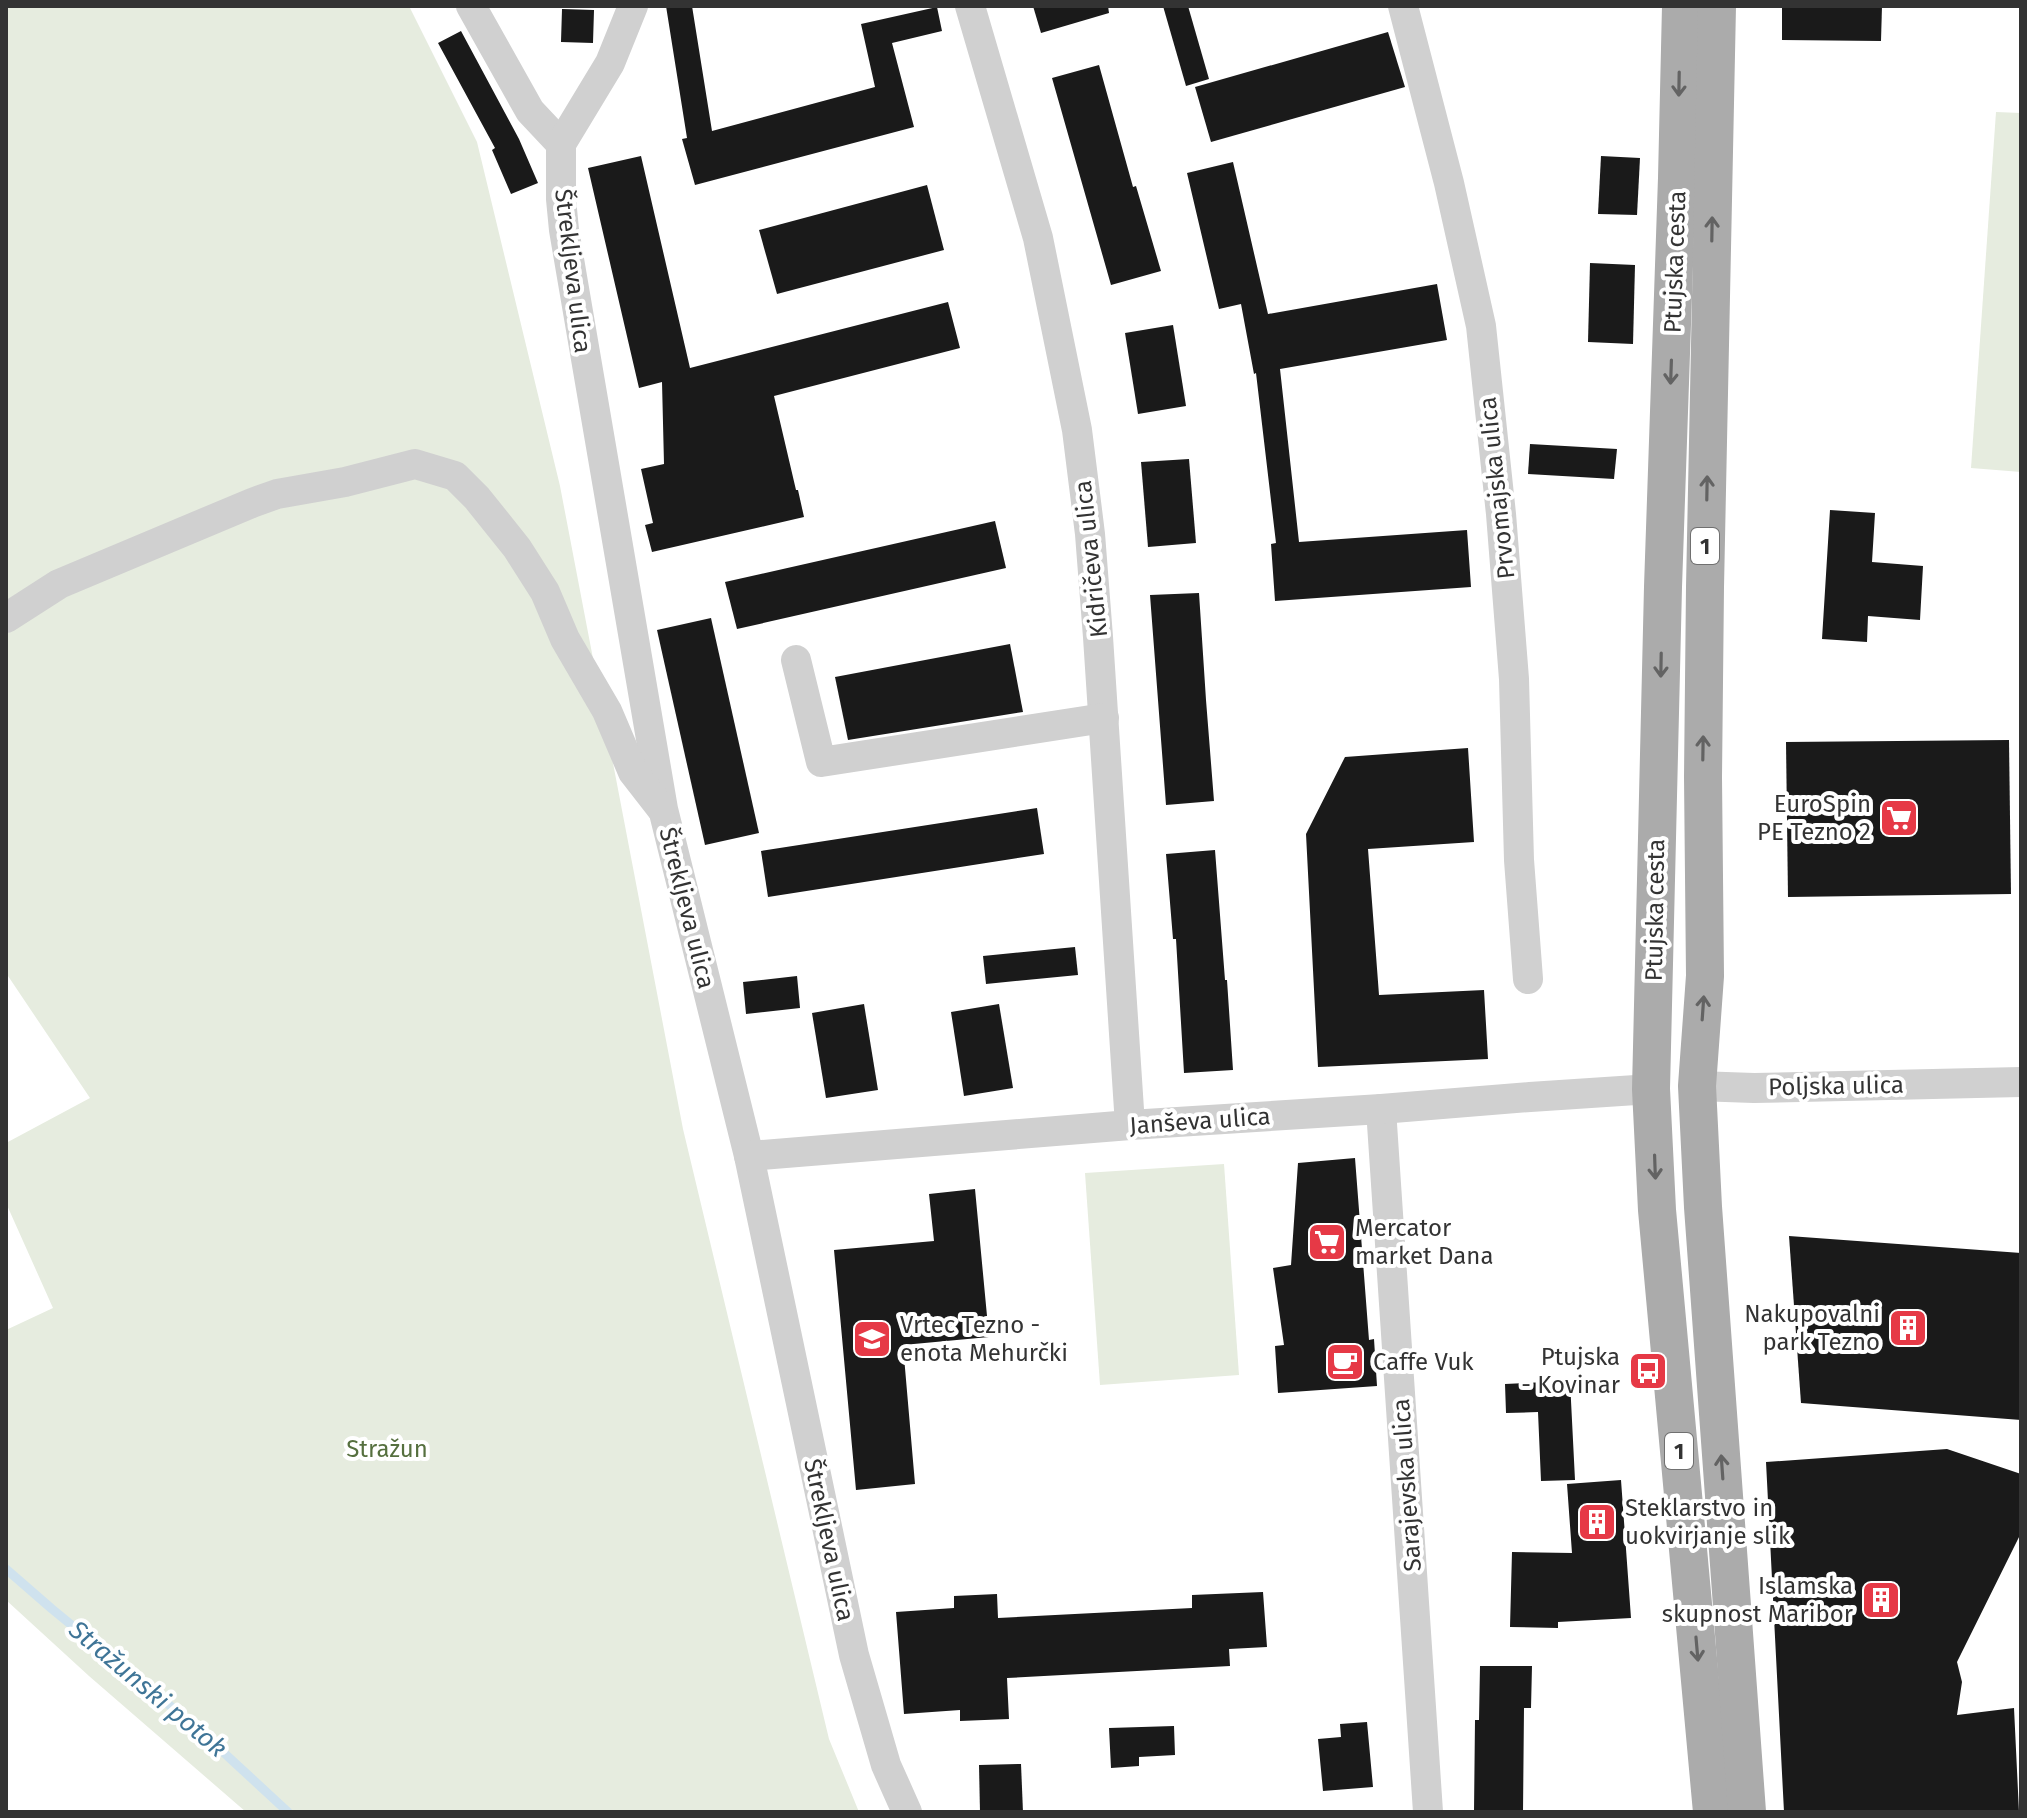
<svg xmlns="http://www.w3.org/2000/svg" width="2027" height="1818" font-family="'Fira Sans',sans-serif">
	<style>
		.green { fill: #e6ecdf }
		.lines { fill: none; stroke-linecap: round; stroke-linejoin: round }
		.stream { stroke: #cfe2ee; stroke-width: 9 }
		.building { fill: #1a1a1a }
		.minor { stroke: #d0d0d0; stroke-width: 30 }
		.major { stroke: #ababab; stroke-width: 38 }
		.oneway { stroke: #636363 }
		.labels { text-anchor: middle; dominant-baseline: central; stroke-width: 8; stroke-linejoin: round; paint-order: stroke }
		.shield { fill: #fff; stroke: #707070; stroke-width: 2 }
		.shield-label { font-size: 22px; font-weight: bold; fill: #333 }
		.street-label { font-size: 24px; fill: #333; stroke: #fff }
		.poi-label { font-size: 24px; fill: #333; stroke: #fff; text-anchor: end }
		.park-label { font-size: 24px; fill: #56703f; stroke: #fff }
		.water-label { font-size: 26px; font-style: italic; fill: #3f7597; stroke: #fff }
	</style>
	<rect width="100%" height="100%" fill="#fff"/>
	<g class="green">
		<path d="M6,6H409L477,142L560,486L683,1129L829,1739L859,1812H246L89,1676L6,1600V1330L53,1308L6,1203V1143L90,1098L6,973Z"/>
		<path d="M1996,112L2021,113V472L1971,468Z"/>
		<path d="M1224,1164L1239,1375L1100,1385L1085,1173Z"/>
	</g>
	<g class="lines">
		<path class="stream" d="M6,1569L52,1609L196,1727L288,1812"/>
	</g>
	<g class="building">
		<path d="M666,6H692L712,131L875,87L861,24L937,7L942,31L892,43L914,127L695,185L682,139L687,138Z"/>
		<path d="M1033,6H1108L1109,13L1041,33Z"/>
		<path d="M1163,6H1188L1209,79L1186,86Z"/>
		<path d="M1782,6H1882L1881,41L1782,40Z"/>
		<path d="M562,9L594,10L593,43L561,42Z"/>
		<path d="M461,31L519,139L538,183L511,194L492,150L495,148L438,43Z"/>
		<path d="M1388,32L1405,87L1211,142L1195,87Z"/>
		<path d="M1099,65L1133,187L1136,186L1161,271L1111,285L1052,78Z"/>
		<path d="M641,156L690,368L948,302L960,348L774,396L796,490H798L804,517L652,552L645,525L653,523L641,469L664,464L662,382L639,388L588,168Z"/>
		<path d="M1601,156L1640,158L1637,215L1598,214Z"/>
		<path d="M1233,162L1268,314L1437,284L1447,340L1280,369L1299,542L1467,530L1471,587L1275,601L1271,544L1276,543L1256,373L1254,374L1241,304L1219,309L1187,173Z"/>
		<path d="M927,185L944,250L777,294L759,230Z"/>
		<path d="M1590,263L1635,265L1633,344L1588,342Z"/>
		<path d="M1173,325L1186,406L1138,414L1125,333Z"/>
		<path d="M1530,444L1617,449L1614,479L1528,474Z"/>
		<path d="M1189,459L1196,543L1148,547L1141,462Z"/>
		<path d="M1830,510L1875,513L1872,562L1923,566L1920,620L1868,616L1867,642L1822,639Z"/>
		<path d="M995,521L1006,568L737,629L725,582Z"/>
		<path d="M1199,593L1206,700L1214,801L1166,805L1150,595Z"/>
		<path d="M711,618L759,833L705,845L657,630Z"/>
		<path d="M1010,644L1023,712L848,740L835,677Z"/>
		<path d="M2009,740L2011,894L1788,897L1786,742Z"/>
		<path d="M1468,748L1474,842L1368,849L1379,995L1484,990L1488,1059L1318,1067L1306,834L1345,757Z"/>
		<path d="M1037,808L1044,854L768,897L761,851Z"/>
		<path d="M1215,850L1225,980H1227L1233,1070L1184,1073L1176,939H1173L1166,854Z"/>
		<path d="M1075,947L1078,975L986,984L983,956Z"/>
		<path d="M797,976L800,1008L746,1014L743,982Z"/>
		<path d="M864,1004L878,1090L826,1098L812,1013Z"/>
		<path d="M999,1004L1013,1088L964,1096L951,1012Z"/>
		<path d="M1355,1158L1369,1340L1374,1339L1377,1386L1278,1393L1275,1346L1284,1345L1273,1268L1291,1265L1298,1163Z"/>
		<path d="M975,1189L989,1337L903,1345L915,1484L856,1490L834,1250L934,1241L929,1194Z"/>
		<path d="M1789,1236L2021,1253V1420L1801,1403Z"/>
		<path d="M1570,1381L1575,1480L1541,1481L1538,1412L1506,1413L1505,1384Z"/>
		<path d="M1947,1449L2021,1474V1533L1957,1662L1962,1682L1957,1715L2014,1708L2019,1812H1784L1766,1462Z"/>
		<path d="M1621,1480L1631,1618L1558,1622V1628L1510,1627L1512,1552L1572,1553L1567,1484Z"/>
		<path d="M1263,1592L1267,1647L1229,1649L1230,1666L1007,1678L1009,1719L960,1721V1710L904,1714L896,1612L954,1608V1596L997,1594L998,1618L1192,1608V1595Z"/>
		<path d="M1480,1666H1532L1531,1708H1524L1523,1812H1474L1475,1720H1479Z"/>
		<path d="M1367,1722L1373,1787L1323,1791L1318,1739L1341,1737L1340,1724Z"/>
		<path d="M1174,1726L1175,1755L1139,1757V1766L1111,1768L1109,1728Z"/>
		<path d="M1021,1764L1023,1812H980L979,1765Z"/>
	</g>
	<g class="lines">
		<g class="minor">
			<path d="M471,6L530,111L561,144"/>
			<path d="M633,6L610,63L561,144V199L564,230L663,809L749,1156L854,1655L886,1765L907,1812"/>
			<path d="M970,6L1038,238L1077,430L1090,534L1098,637L1130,1125"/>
			<path d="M1403,6L1449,183L1481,326L1501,514L1514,679L1519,860L1528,979"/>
			<path d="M6,618L59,584L252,503L277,494L345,482L415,464L455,476L477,498L517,548L545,592L565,639L607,711L633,772L661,808"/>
			<path d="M796,660L821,762L1104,718"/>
			<path d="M1697,1086L1754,1088L2021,1082"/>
			<path d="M1381,1109L1428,1812"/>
			<path d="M749,1156L1130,1125L1381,1109L1530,1097L1651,1089"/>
		</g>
		<g class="major">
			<path d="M1681,6L1677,178L1663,587L1651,1089L1657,1210L1712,1812"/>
			<path d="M1717,6L1705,587L1703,777L1705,976L1697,1086L1703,1207L1747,1812"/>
		</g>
	</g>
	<defs><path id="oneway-shaft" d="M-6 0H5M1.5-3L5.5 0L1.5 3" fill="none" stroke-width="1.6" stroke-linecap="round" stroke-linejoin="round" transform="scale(2)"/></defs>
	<g class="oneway">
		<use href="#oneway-shaft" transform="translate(1679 84) rotate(91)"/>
		<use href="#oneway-shaft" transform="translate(1712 229) rotate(-89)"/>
		<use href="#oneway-shaft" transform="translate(1671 372) rotate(92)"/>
		<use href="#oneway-shaft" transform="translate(1707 488) rotate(-89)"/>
		<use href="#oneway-shaft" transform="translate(1661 665) rotate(91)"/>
		<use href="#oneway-shaft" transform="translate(1703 748) rotate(-89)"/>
		<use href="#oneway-shaft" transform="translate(1703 1008) rotate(-86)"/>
		<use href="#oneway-shaft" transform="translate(1655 1167) rotate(88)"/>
		<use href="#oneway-shaft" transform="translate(1722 1467) rotate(-94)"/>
		<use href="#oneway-shaft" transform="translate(1697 1649) rotate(85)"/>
	</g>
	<defs>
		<symbol id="supermarket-square" viewBox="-11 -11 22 22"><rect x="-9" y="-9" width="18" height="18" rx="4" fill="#e63946" stroke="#fff"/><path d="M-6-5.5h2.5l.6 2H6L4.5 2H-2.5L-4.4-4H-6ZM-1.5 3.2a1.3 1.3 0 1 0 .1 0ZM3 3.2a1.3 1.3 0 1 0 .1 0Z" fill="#fff"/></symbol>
		<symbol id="building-square" viewBox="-11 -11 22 22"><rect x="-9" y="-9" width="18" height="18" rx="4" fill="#e63946" stroke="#fff"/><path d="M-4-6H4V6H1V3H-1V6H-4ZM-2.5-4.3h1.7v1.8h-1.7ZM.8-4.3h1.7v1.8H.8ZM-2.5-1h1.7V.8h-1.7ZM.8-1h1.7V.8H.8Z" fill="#fff"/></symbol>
		<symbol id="school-square" viewBox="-11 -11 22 22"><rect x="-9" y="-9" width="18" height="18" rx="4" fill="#e63946" stroke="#fff"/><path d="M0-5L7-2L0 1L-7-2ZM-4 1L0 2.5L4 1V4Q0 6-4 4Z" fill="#fff"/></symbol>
		<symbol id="cafe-square" viewBox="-11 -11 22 22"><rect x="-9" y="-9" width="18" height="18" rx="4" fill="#e63946" stroke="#fff"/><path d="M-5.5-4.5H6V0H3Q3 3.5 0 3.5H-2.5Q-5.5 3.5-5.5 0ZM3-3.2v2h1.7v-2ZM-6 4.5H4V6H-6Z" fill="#fff"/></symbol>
		<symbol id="bus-square" viewBox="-11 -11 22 22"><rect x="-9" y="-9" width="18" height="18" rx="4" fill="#e63946" stroke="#fff"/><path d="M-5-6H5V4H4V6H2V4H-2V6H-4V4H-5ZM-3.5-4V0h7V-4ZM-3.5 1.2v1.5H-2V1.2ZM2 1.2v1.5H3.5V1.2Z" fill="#fff"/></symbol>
	</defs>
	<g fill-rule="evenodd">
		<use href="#supermarket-square" x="1877" y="796" width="44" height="44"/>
		<use href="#supermarket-square" x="1305" y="1220" width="44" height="44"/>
		<use href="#building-square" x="1886" y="1306" width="44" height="44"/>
		<use href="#school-square" x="850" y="1317" width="44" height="44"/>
		<use href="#cafe-square" x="1323" y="1340" width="44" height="44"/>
		<use href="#bus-square" x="1626" y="1349" width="44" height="44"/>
		<use href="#building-square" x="1575" y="1500" width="44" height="44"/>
		<use href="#building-square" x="1859" y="1578" width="44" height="44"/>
	</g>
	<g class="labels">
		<g class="shield">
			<rect x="1691" y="528" width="28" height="36" rx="6"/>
			<rect x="1665" y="1433" width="28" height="36" rx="6"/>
		</g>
		<g class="shield-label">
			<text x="1705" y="546">1</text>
			<text x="1679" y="1451">1</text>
		</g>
		<g class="street-label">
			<text transform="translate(1675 262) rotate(-88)">Ptujska cesta</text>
			<text transform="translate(573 271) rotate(83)">Štrekljeva ulica</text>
			<text transform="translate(1497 488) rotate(-96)">Prvomajska ulica</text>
			<text transform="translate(1091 559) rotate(-96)">Kidričeva ulica</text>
			<text transform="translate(687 908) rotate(76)">Štrekljeva ulica</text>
			<text transform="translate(1655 910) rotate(-89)">Ptujska cesta</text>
			<text transform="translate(1836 1086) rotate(-1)">Poljska ulica</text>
			<text transform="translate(1200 1121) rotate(-4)">Janševa ulica</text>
			<text transform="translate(1407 1485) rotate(-94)">Sarajevska ulica</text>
			<text transform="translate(829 1540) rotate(78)">Štrekljeva ulica</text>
		</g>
		<g class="poi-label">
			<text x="1871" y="804">EuroSpin<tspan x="1871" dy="28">PE Tezno 2</tspan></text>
			<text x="1355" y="1228" text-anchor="start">Mercator<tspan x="1355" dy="28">market Dana</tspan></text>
			<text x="1880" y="1314">Nakupovalni<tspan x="1880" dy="28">park Tezno</tspan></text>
			<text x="900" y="1325" text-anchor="start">Vrtec Tezno -<tspan x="900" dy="28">enota Mehurčki</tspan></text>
			<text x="1620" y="1357">Ptujska<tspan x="1620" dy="28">- Kovinar</tspan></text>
			<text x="1373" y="1362" text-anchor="start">Caffe Vuk</text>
			<text x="1625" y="1508" text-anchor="start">Steklarstvo in<tspan x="1625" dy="28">uokvirjanje slik</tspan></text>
			<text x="1853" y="1586">Islamska<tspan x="1853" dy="28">skupnost Maribor</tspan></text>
		</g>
		<g class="park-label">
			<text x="387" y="1449">Stražun</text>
		</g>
		<g class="water-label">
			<text transform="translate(148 1689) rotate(40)">Stražunski potok</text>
		</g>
	</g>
	<rect width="2027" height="1818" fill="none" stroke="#333333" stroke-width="16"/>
</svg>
